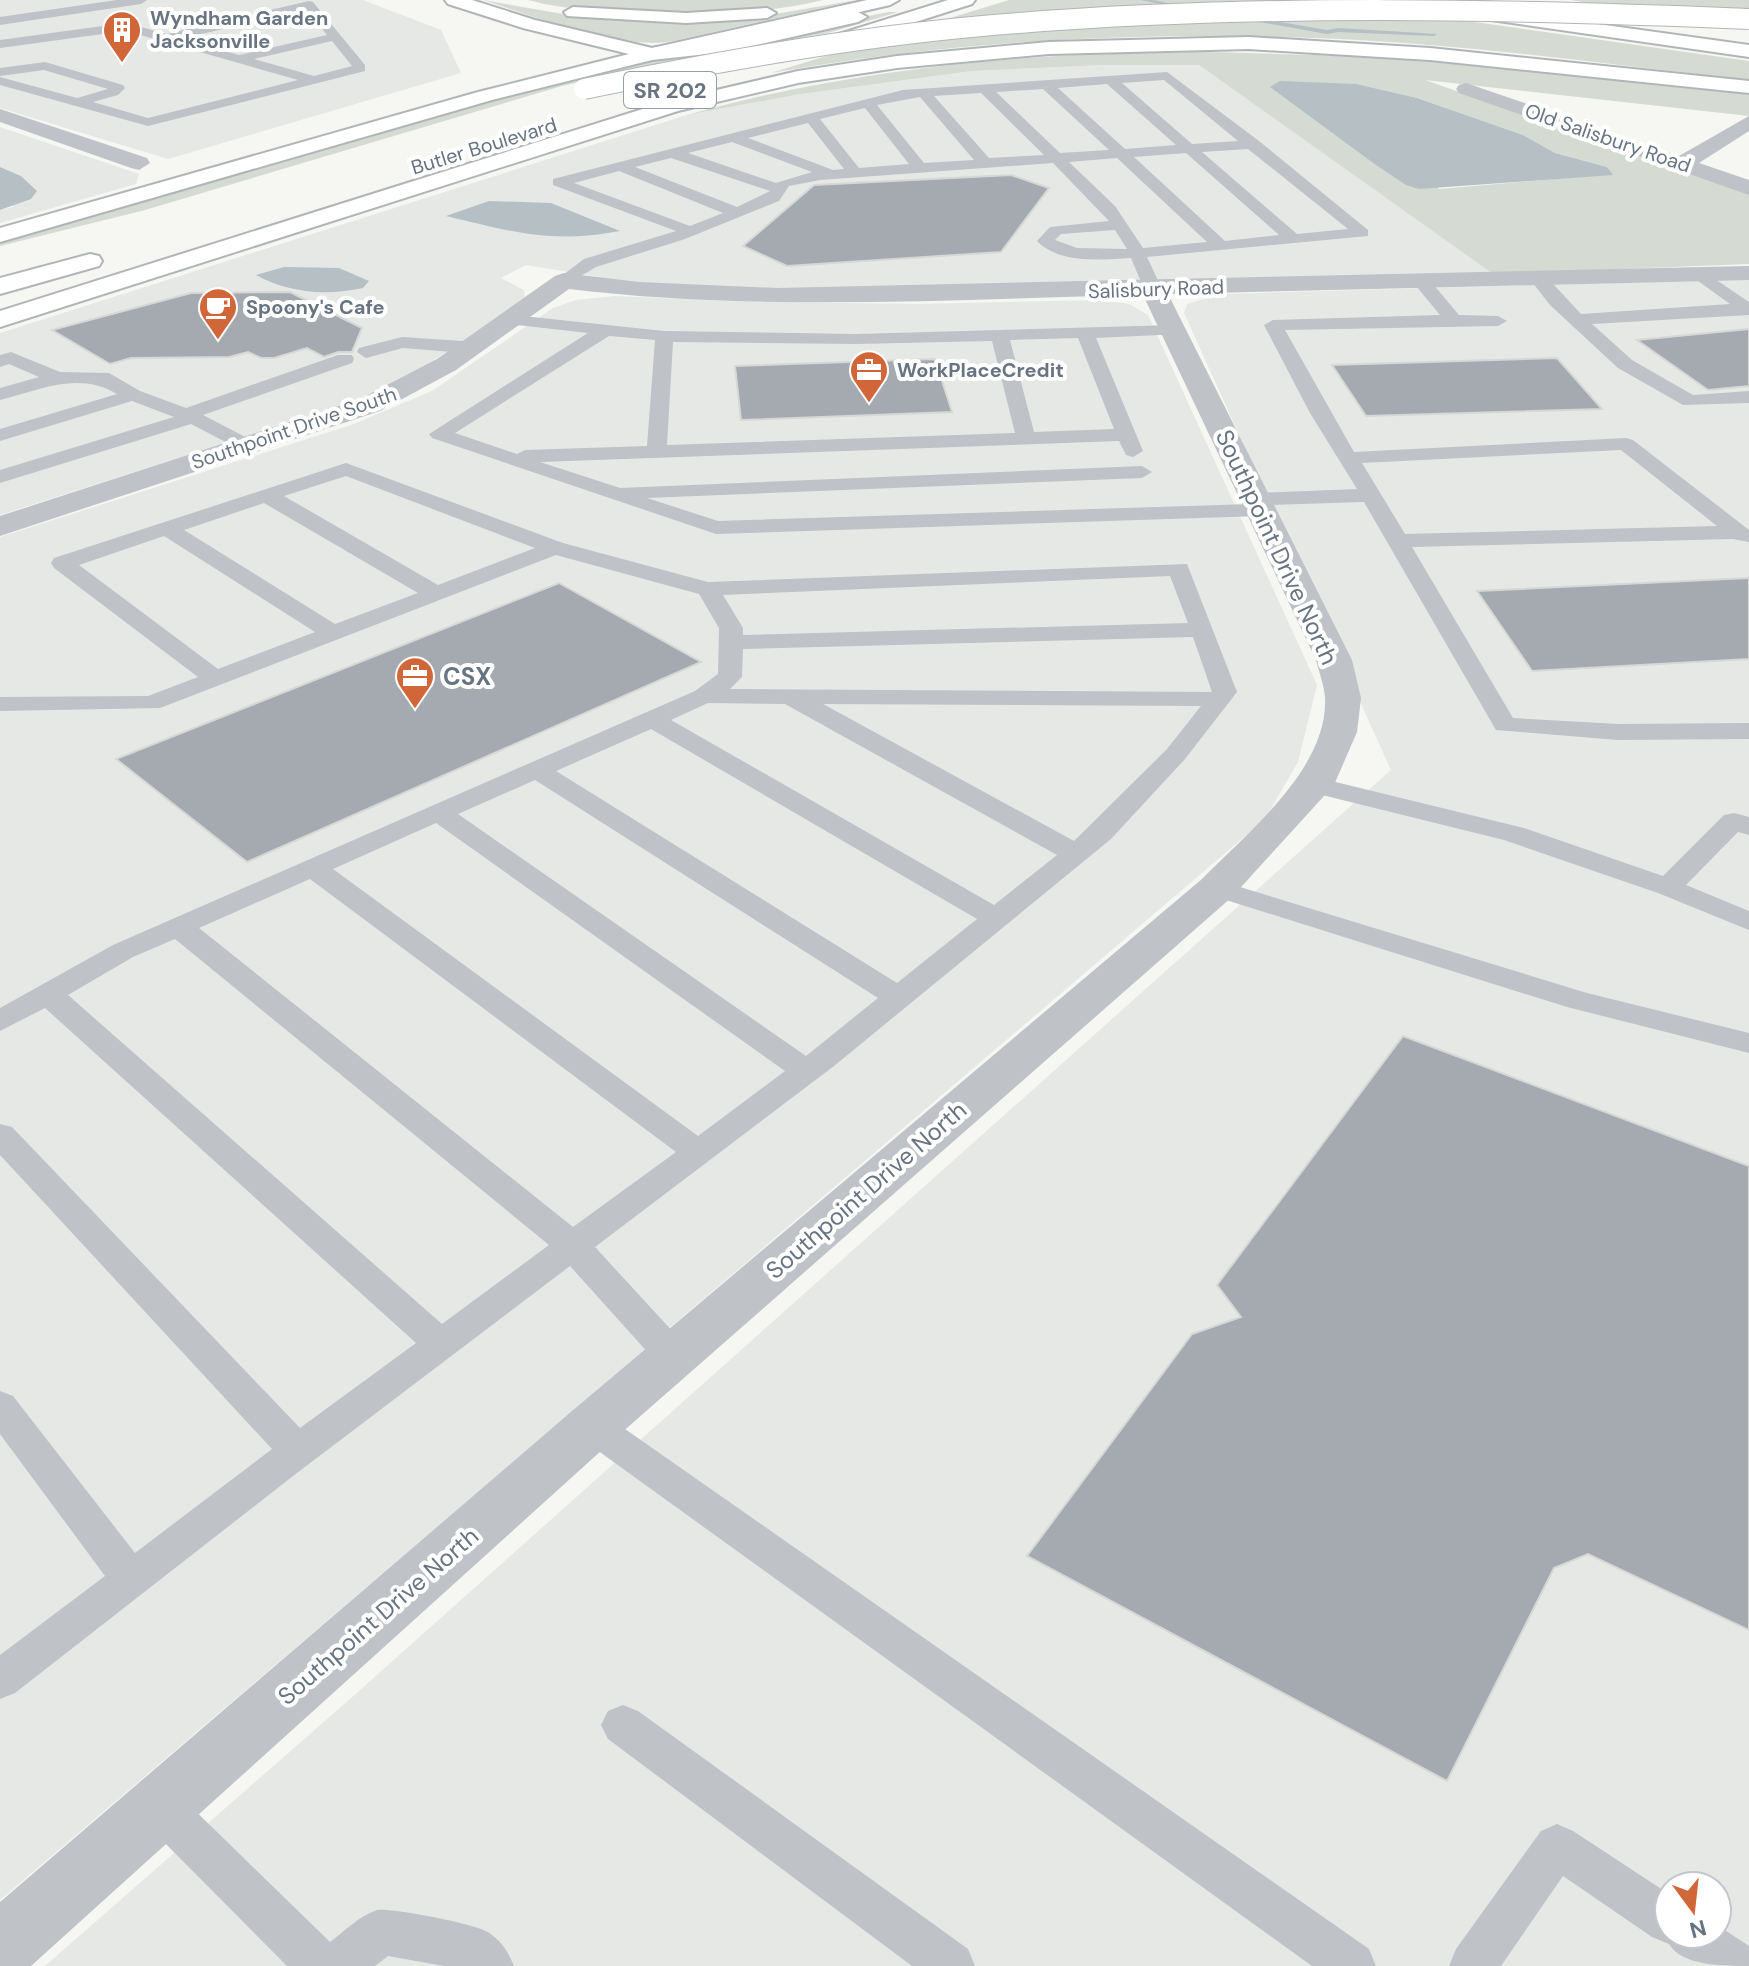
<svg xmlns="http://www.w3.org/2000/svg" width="1749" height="1966" font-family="'DM Sans',sans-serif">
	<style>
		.built { fill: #e6e8e6; fill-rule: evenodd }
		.green { fill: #d5dad3; fill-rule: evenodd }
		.water { fill: #b6bfc4 }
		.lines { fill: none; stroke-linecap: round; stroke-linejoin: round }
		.stream { fill: #b6bfc4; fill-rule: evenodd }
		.building { fill: #a4aab0; stroke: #d7d7d6; stroke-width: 2 }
		.primary-casing { stroke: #b1b4b8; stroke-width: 4 }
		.motorway-casing { stroke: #b2b5b8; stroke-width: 4 }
		.service { fill: #bfc2c6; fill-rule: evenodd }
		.minor { fill: #bfc2c6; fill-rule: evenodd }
		.tertiary { fill: #bfc2c6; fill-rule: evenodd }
		.primary { fill: #fff; fill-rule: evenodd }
		.motorway { fill: #fff; fill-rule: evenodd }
		.motorway-bridge-casing { stroke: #b2b5b8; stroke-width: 22; stroke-linecap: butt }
		.motorway-bridge { stroke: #fff; stroke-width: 20 }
		.labels { text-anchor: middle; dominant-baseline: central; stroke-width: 8; stroke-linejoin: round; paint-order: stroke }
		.far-poi-label { font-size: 20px; font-weight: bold; fill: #687481; stroke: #fff; text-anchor: start }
		.far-street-label { font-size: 20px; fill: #687481; stroke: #fff }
		.shield { fill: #fff; stroke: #959ea7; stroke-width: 2 }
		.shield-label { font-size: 22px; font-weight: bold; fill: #687481 }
		.street-label { font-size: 24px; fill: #687481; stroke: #fff }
		.poi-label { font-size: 24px; font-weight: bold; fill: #687481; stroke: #fff; text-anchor: start }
	</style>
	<rect width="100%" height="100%" fill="#f6f6f3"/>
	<g class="built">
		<path d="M0,0H363L441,30L461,73L168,159L0,108Z"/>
		<path d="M1104,65H1199L1493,274L767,291L630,282L526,265L501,278L524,290L525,300L405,379L349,403L0,515V333L687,115L801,94L972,71Z"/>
		<path d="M0,127L139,174L136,184L0,223V210L13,207L21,176L0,167Z"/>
		<path d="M1749,279V1966H45L350,1699L1391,770L1184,313L1187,304L1220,294ZM1669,1886H1717V1934H1669Z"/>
		<path d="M615,296L752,302L918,304L1098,300L1129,304L1148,315L1317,685L1298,762L1265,819L0,1900V537L354,424L432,391L553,308L576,300Z"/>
	</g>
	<g class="green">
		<path d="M483,0L580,17L683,21L757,17L857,0L673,41C621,51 534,16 483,0Z"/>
		<path d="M528,0H823C766,14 709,14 651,12C609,11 569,11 528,0Z"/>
		<path d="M1009,0H1320L1749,61V80C1605,64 1460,43 1314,38C1132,31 950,41 771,73Z"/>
		<path d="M1571,0H1749V14L1588,3Z"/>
		<path d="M889,12H898L828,33L690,57L562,86L145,210L0,246V242L539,88L663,56Z"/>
		<path d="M1175,51L1387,57L1749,93V116L1425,80L1749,194V264L1493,274L1199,65H1104L972,71L801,94L687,115C846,70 1010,55 1175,51ZM1357,84L1417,98L1523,135L1555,153L1607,167L1612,174L1439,189Z"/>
	</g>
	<g class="water">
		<path d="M1280,81L1357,84L1417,98L1523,135L1555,153L1607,167L1613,175L1419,189L1406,185L1376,165L1270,87Z"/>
		<path d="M0,167L21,176L37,191L31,199L0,210Z"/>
		<path d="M489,201L551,203L620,231C550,244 514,232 446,216Z"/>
		<path d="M284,267L339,268L369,281L363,288C326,296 289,293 256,275Z"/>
	</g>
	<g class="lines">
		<g class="stream">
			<path d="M1141,0H1154L1190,8L1187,10Z"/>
			<path d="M1245,16L1327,30L1338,28L1437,34L1434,36L1338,32L1327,34L1243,19Z"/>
		</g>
	</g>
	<g class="building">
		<path d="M1011,175L1049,188L1001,252L787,266L743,246L814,185Z"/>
		<path d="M290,292L362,328L352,352H338L324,357L307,348L274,358H261L248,352L229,357L131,358L110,364L52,330L191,293Z"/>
		<path d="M1749,329V386L1708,390L1637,340Z"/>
		<path d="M1557,358L1602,409L1366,416L1332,365Z"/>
		<path d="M935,359L952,412L741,420L735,366Z"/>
		<path d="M1749,578V659L1532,671L1477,591Z"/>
		<path d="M559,583L701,662L247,862L116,759Z"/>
		<path d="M1403,1036L1749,1166V1630L1588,1554L1554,1568L1447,1781L1027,1556L1192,1334L1241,1317L1217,1285Z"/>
	</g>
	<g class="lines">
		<defs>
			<path id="primary" d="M867,0H899L890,5L652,60L643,54L652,48Z"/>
			<g id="motorway">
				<path d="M445,0H472L535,20L652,48L725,40L858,12L867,17L858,22L725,52L652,60L492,100L0,242V228L478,92L629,54L523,28L448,4Z"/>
				<path d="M948,0H975L972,4L834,48L827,50L818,44L820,40Z"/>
				<path d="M1378,0H1425L1749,45V57L1387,5Z"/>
				<path d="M573,7L686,13L767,8L776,13L767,18L686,23L567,16L564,12Z"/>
				<path d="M1249,37L1430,48L1749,81V93L1430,60L1249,49L1049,54L897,68L798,83L678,111L0,327V311L665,102L798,71L897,56L1049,42Z"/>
				<path d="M90,254L99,256L102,261L99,266L0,294V278Z"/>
			</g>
		</defs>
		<use href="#primary" class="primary-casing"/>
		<use href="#motorway" class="motorway-casing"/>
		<g class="service">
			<path d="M117,0H147L141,4L0,25V17Z"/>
			<path d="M309,1L313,2L365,65V71L148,126L0,85V77L77,98L108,89L44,70L0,76V68L45,62L123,85L125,88L118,95L93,102L148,118L298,80L137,34L110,33L0,48V40L110,25L137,26L167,34ZM306,9L327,35L239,55L181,39ZM332,41L352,66L314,76L254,59Z"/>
			<path d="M1167,72L1259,141L1368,230V236L1147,257L1162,289L1153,294L1144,289L1131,258C1102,260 1059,264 1037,241L1050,227L1109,221L1053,163L820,180L789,186L779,201L685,239L596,267L564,286L555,281L584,259L676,231L553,185V179L903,90ZM1164,80L1238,141L1192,144L1122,83ZM1107,84L1176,145L1125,149L1058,88ZM1043,89L1109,150L1060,153L996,92ZM981,93L1044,155L989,158L934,96ZM920,97L974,160L924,163L877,105ZM865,108L909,164L859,168L820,119ZM808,123L844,169L833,170L748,138ZM732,142L812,172L776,183L688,153ZM1248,149L1348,229L1297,234L1202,152ZM1186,153L1279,235L1225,241L1134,157ZM671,158L770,191L737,207L635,167ZM1117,158L1207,242L1143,248L1115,206L1069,162ZM619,171L723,213L690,226L574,183ZM1115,230L1127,249L1077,248L1055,240L1061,234Z"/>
			<path d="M1700,269L1749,302V315L1592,324L1632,360L1693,395L1749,391V403L1683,405L1618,368L1550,305L1529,278L1538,273L1544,274L1581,314L1730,304L1694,278L1692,274Z"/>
			<path d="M1421,276L1427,277L1459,315L1498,316L1507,321L1498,326L1285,330L1354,452L1626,438L1633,440L1749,530V542L1733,539L1412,547L1513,718L1618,724L1749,723V739L1618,740L1496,730L1364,502L1266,505L1272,510L1261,516L716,534L432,438L429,434L588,333L507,324L504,320L507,316L513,315L664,331L856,334L1173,325L1179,326L1182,330L1179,334L1096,338L1143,451L1133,457L1126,455L1119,441L540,462L620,488L1142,466L1152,472L1142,478L647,498L718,521L1250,504L1245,499L1256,493L1357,489L1310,413L1264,325L1273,320L1440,315L1412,281ZM609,336L655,340L647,446L525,450L517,454L455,433ZM1078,338L1114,429L1034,432L1010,340ZM992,341L1015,433L667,445L673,342L856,344ZM1621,450L1717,526L1405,534L1362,463Z"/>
			<path d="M402,337L477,342L486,348L477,354L403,348L366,358L357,352L359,348Z"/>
			<path d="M11,352L60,372L109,373L140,391L186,408L338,355H352L354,359L352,363L203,415L255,442L258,446L255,450H241L191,424L0,483V470L174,417L132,401L0,441V429L117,394C78,371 41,390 0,400V388L39,377L9,364L0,367V355Z"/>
			<path d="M346,463L563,543L708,582L1187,564L1237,692L1185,759L1111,839L834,1066L595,1247L686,1346L691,1356L686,1366L673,1370L660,1366L570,1266L293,1476L15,1693L0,1699V1655L105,1576L0,1434V1391L13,1396L135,1553L272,1449L0,1155V1124L12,1127L300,1428L416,1343L45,1008L0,1031V1008L113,945L695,691L718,674L719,628L699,594L556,555L160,708L0,711V697L148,696L198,677L54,568L51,563L54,558ZM346,476L535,548L438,585L284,496ZM264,503L418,593L335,624L184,530ZM164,536L315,632L218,669L79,565ZM1170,576L1188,623L743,635V628L723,595ZM1193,637L1212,692L730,689L742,677L743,649ZM708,703L785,704L1057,855L994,905L671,720ZM823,704L1201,706L1167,749L1074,841ZM651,729L977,919L897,983L556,771ZM535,780L878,998L806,1056L458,814ZM436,823L785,1071L698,1136L333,869ZM310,879L676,1152L573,1227L199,928ZM175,939L549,1245L442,1324L68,995L133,957Z"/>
			<path d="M1315,777L1524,828L1663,876L1724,815L1734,813L1749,817V835L1738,832L1686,885L1749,911V930L1658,893L1504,840L1306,791L1302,785L1306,779Z"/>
			<path d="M1217,880L1587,993L1749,1033V1053L1567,1007L1207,894L1203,888L1207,882Z"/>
			<path d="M592,1411L605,1415L1369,1949L1376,1966H1312L579,1437L573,1426L579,1415Z"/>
			<path d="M623,1705L638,1711L968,1949L975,1966H912L608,1739L601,1725L608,1711Z"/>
			<path d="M161,1787L177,1793L330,1942C345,1931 359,1916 377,1910C390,1907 476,1924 488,1932C501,1941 508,1951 514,1966H444L388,1956L375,1966H287L145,1823L138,1808L145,1793Z"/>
			<path d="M1557,1824L1573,1831L1669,1894V1934H1717V1925L1749,1946V1966C1723,1966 1682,1966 1669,1944L1652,1937L1563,1876L1501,1966H1449L1456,1949L1541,1831Z"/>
		</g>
		<g class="minor">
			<path d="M1466,83L1679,156L1749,116V131L1699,163L1749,180V195L1459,93L1456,89L1459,85Z"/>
			<path d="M1749,266V280L1168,294L1352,660L1361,698L1357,732L1334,785L1232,897L612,1441L31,1966H0V1902L572,1411L1202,879C1247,833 1329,768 1325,697C1324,685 1319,672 1316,660L1143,295C952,299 760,312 569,289L456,370L380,411L0,536V516L360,399L437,359L555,276L564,273L639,282L777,288Z"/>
		</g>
		<path class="tertiary" d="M0,109L147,158L150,163L139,170L131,168L0,122Z"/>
		<use href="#primary" class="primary"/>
		<use href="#motorway" class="motorway"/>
		<defs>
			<path id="motorway-bridge" d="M584,89C728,59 872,34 1019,23C1262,4 1506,9 1749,19"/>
		</defs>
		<use href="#motorway-bridge" class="motorway-bridge-casing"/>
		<use href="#motorway-bridge" class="motorway-bridge"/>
	</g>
	<defs>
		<symbol id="building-pin" viewBox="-11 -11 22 30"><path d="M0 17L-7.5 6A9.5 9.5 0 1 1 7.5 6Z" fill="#d16638" stroke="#fff"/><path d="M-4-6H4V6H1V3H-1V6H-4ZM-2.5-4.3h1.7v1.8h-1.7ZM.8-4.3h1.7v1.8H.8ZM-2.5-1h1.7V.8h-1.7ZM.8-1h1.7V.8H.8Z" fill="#fff"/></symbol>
		<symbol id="cafe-pin" viewBox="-11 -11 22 30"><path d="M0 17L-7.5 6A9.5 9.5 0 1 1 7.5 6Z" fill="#d16638" stroke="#fff"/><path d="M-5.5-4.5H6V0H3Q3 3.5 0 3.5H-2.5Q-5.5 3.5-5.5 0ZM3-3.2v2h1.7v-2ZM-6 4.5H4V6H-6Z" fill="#fff"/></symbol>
		<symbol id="office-pin" viewBox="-11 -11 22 30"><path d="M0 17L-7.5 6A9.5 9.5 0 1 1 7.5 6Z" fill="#d16638" stroke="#fff"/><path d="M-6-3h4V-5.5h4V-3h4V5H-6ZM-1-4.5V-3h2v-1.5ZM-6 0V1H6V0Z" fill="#fff"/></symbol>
	</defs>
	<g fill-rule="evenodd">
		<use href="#building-pin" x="100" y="8" width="44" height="60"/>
		<use href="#cafe-pin" x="196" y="285" width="44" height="60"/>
		<use href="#office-pin" x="847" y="348" width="44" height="60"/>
		<use href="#office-pin" x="393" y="654" width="44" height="60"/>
	</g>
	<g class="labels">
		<g class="far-poi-label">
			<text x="150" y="18">Wyndham Garden<tspan x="150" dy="23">Jacksonville</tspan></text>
			<text x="246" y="307">Spoony's Cafe</text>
			<text x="897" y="370">WorkPlaceCredit</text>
		</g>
		<g class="far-street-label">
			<text transform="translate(1608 138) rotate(19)">Old Salisbury Road</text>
			<text transform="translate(484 146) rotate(-17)">Butler Boulevard</text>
			<text transform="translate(1156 289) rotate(-2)">Salisbury Road</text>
			<text transform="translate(294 428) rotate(-19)">Southpoint Drive South</text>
		</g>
		<rect class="shield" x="624" y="72" width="92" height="36" rx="6"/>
		<g class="shield-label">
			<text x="670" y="90">SR 202</text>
		</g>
		<g class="street-label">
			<text transform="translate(1277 547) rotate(65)">Southpoint Drive North</text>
			<text transform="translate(866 1190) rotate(-41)">Southpoint Drive North</text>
			<text transform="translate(378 1616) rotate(-41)">Southpoint Drive North</text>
		</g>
		<g class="poi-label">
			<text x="443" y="676">CSX</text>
		</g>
	</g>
	<g transform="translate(1693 1910) rotate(165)"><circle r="38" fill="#ffffff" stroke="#c3c7cd" stroke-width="2"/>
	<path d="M0-6L14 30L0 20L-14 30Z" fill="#d16638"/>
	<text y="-12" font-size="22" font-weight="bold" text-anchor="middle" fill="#687481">N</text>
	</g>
</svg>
